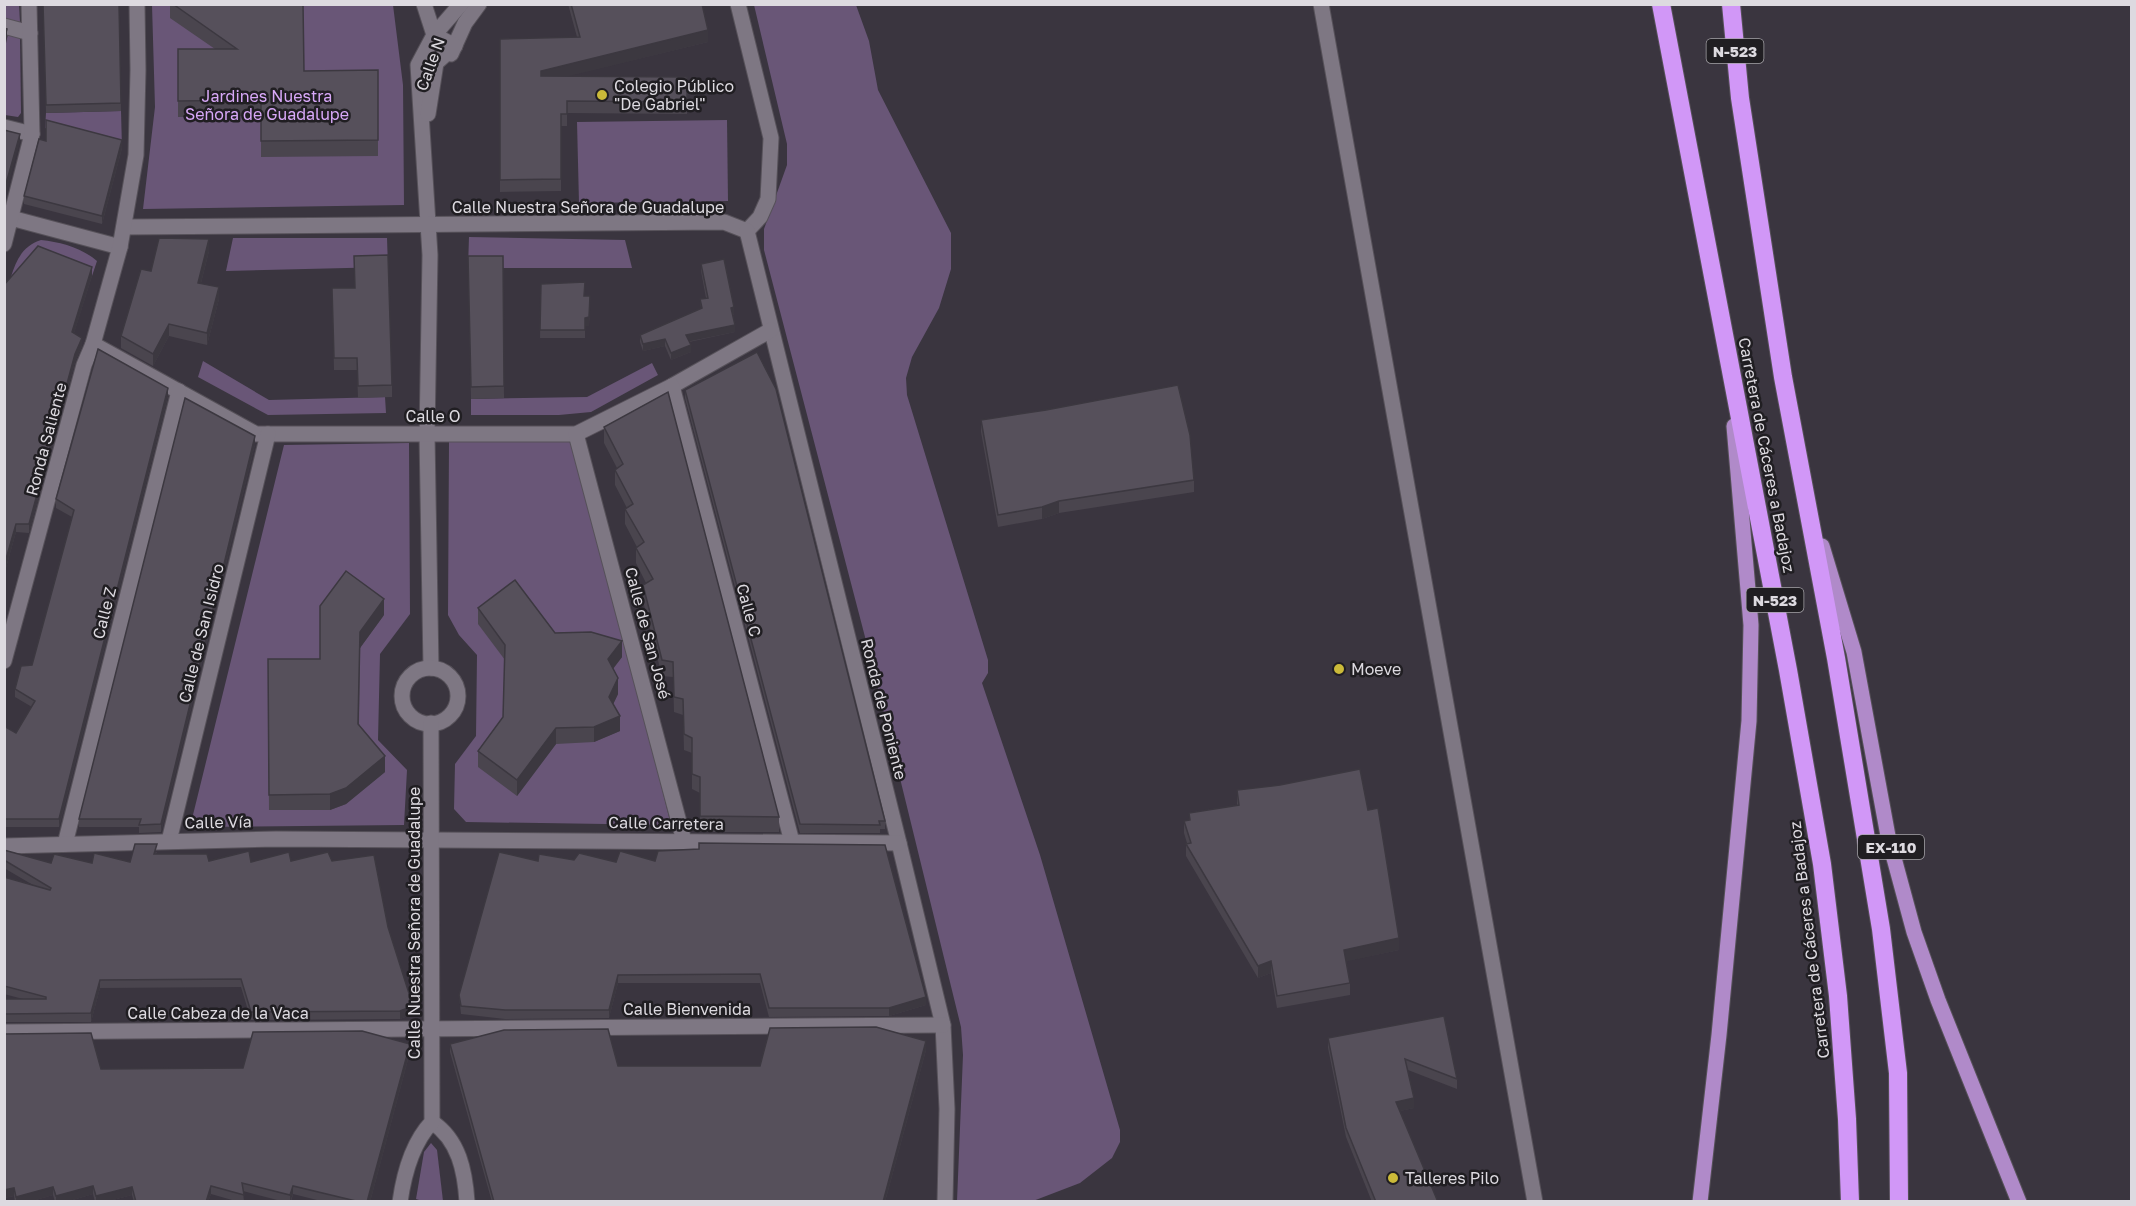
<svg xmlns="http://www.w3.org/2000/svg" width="2136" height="1206" font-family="'Golos Text',sans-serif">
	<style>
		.green { fill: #695677 }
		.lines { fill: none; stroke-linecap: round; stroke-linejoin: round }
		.minor-casing { stroke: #565159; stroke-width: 17 }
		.major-casing { stroke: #565159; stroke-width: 17 }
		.highway-casing { stroke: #565159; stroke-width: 20 }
		.minor { stroke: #7e7783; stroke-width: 15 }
		.major { stroke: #b08ac9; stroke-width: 15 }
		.highway { stroke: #d197f7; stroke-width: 18 }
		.wall { fill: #4a454e }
		.shaded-wall { fill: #3c3840 }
		.building { fill: #56505b; stroke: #3c3840; stroke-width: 1.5 }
		.poi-dot { fill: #cbba39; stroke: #201e22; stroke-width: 2 }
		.labels { text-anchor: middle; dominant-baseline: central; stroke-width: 5; stroke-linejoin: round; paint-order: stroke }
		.shield { fill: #201e22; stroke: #a4a2a7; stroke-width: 1.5 }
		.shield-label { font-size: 15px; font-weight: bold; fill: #dddae0 }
		.street-label { font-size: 16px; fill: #dddae0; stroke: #201e22 }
		.poi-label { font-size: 16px; fill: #dddae0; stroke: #201e22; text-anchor: start }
		.park-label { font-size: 16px; fill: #d8a8f8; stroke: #201e22 }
	</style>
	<rect width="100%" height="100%" fill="#3a353f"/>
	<g class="green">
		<path d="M5,5H19L20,22L5,19Z"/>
		<path d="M152,5H393L403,85L404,205L143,209L155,107Z"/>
		<path d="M754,5H856L869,41L878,90L951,233V269L939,308L912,357L906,378L907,395L988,660V673L982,683L1040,855L1120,1130V1142L1112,1158L1080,1183L1033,1201H957L963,1055L961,1027L870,656L764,250V229L787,165V144Z"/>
		<path d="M8,34L20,37L21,113L18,117L5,115V48Z"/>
		<path d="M121,111L122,148L45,128L46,113Z"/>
		<path d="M727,120L728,201L579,203L577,122Z"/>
		<path d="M469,237L625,240L632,268H468Z"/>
		<path d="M233,238H387L388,267L226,271Z"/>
		<path d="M41,240C61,242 82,248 97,261L92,276L5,299C12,275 15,248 41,240Z"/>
		<path d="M203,361L269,400L385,397L386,413L268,415L198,377Z"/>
		<path d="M652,363L658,375L591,412L559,415H471V399L587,397Z"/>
		<path d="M575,441L671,825L466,822L454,809L455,764L476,736L477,655L459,635L448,615L449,442Z"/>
		<path d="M409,443L410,614L380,654L378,740L407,770L404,825L190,827L284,445Z"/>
		<path d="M431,1143L437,1150L443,1201H422L416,1199L424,1152Z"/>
	</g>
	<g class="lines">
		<defs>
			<g id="minor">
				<path d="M424,4L434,35L418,65L430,255L427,435L431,668"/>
				<path d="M738,4L771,138L768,199L760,217L747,231"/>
				<path d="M1321,4L1535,1202"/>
				<path d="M4,26L30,33"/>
				<path d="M451,54L465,23L479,4"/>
				<path d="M428,114L436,63L455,46L434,35L461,4"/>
				<path d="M4,127L32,134"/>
				<path d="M11,218L120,247"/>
				<path d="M124,227L724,222L747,231"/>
				<path d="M747,231L899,843L943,1025L947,1109L945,1202"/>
				<path d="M4,244L32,134L29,4"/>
				<path d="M93,344L256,434H576L672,386L771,330"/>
				<path d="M672,386L792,842"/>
				<path d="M576,434L684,841"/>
				<path d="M4,661L84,365L93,344L120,247L136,155L138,70L137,4"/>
				<circle cx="430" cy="696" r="28"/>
				<path d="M169,841L268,434"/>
				<path d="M65,844L179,391"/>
				<path d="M4,846L276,839L899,843"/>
				<path d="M4,1032L943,1025"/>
				<path d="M432,1122C459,1140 465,1171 467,1202"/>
				<path d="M400,1202C404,1173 412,1143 432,1122L431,723"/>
			</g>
			<g id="major">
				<path d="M1822,546L1854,652L1888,836L1914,932L1938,1000L2019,1202"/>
				<path d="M1700,1202L1719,1035L1749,721L1751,625L1734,426"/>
			</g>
			<g id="highway">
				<path d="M1661,4L1788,670L1822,864L1838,996L1847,1119L1850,1202"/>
				<path d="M1731,4L1740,98L1783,377L1836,658L1881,929L1898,1073L1899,1202"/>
			</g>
		</defs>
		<use href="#minor" class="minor-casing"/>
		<use href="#major" class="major-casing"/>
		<use href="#highway" class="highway-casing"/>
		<use href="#minor" class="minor"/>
		<use href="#major" class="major"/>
		<use href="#highway" class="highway"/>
	</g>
	<g class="wall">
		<path d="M43,4H119L121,111L46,113Z"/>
		<path d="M170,4H303L304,71L378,70V156L261,157V116L178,117V49H215L170,18Z"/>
		<path d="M568,4H702L708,42L567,76L687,77V114L567,113V126H561V191L500,192V39L577,37Z"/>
		<path d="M46,141L122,148L102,224L24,204V196Z"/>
		<path d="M209,251L201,283L219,299L207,345L169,336L153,366L121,348V336L151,271Z"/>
		<path d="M468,256H503L504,398L471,399Z"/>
		<path d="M701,264L734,314L733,315L735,332L689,342L691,352L671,360L665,346L643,351L640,342V335L701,309L700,299L706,298L701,271Z"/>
		<path d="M92,276L74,333L82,346L75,362L29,533L16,532L4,575V285Z"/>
		<path d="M541,284L585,296L590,305L589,326H585V338H540Z"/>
		<path d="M332,288L392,385V397L358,398L357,370H334Z"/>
		<path d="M685,390L885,821V829H880V833H800L685,398Z"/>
		<path d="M668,392L779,817V832H700V793L692,789V753L684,750L683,715L674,712L673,677L662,676L643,601V585L646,583L636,563V548L637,547L625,524V509L627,508L615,485V470L617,468L604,443V427Z"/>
		<path d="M168,396L59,827H4V726L16,733L32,707L15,697V689L32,665L72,517L56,508V499Z"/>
		<path d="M981,420L1194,480V492L1059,513L1042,519L998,527L981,432Z"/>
		<path d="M255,444L161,832L139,833V827H79V819Z"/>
		<path d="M478,608L622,657L613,669L618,694L613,704L620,731L594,742L556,744L517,796L478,767V751L503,717L505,660L478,624Z"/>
		<path d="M384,615L360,648L359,724L385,772L346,804L330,810H269L268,659H320Z"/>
		<path d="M1237,790L1368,810L1399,950L1346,961L1350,983V995L1277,1008L1271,973L1258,978L1186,856V844L1187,843L1184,833V821H1189V813L1237,805Z"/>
		<path d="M4,850L51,863L130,862L157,852L156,854L209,861H332L388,927L413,1014L400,1019L251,1020L241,987L100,988L91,1022H4V999H23L4,994V877L33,885L4,868Z"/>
		<path d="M499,852L926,1005L889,1016L769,1017L760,983H618L609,1018L505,1019L461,1014L459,995Z"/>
		<path d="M1444,1016L1457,1079V1089L1408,1070L1414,1108L1400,1111L1438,1202H1372L1346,1137L1328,1048V1038Z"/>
		<path d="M4,1034L101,1069L243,1068L410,1052L370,1202H325L293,1194L291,1202H285L243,1191L244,1202H239L211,1194L208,1202H134L132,1195L105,1202H95L93,1194L66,1202H55L53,1195L29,1202H15L14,1196L4,1198Z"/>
		<path d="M450,1044L618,1066H760L926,1050L885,1202H492L450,1052Z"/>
	</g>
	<g class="shaded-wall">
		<path d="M7,29V37L4,48V40Z"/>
		<path d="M708,30V42L541,83V71Z"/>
		<path d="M20,134V142L4,200V191Z"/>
		<path d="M122,140V148L102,224V216Z"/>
		<path d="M209,239V251L198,295V283Z"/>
		<path d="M92,267V276L72,340V332Z"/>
		<path d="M219,287V299L207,345V333Z"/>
		<path d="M590,296L589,326H585V338V318Z"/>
		<path d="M734,307V314L731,315V308Z"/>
		<path d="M169,324V336L153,366V354Z"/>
		<path d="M735,325V332L686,342V335Z"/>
		<path d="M82,338V346L75,362L29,533V524L75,354Z"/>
		<path d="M665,339V346L643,351V344Z"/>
		<path d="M691,345V352L671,360V353Z"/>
		<path d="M168,388V396L59,827V819Z"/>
		<path d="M255,436V444L161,832V824Z"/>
		<path d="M1059,501V513L1042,519V507Z"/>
		<path d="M16,524V532L4,575V566Z"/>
		<path d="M384,599V615L360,648V632Z"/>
		<path d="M622,641V657L608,675V659Z"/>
		<path d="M618,678V694L609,713V697Z"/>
		<path d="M620,716V731L594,742V727Z"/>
		<path d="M556,728V744L517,796V780Z"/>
		<path d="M385,756V772L346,804L330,810V794Z"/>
		<path d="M1399,938V950L1344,962V950Z"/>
		<path d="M1271,961V973L1258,978V966Z"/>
		<path d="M618,975V983L609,1018V1010Z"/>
		<path d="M100,980V988L91,1022V1013Z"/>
		<path d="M926,997V1005L889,1016V1008Z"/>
		<path d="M413,1006V1014L400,1019V1011Z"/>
		<path d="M926,1041V1050L885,1202H883Z"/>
		<path d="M410,1044V1052L370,1202H367Z"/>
		<path d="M1414,1098V1108L1396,1112V1102Z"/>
		<path d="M93,1186V1194L66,1202H56V1196Z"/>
		<path d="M211,1186V1194L208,1202H206Z"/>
		<path d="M293,1186V1194L290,1202V1195Z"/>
		<path d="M53,1187V1195L29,1202H16V1197Z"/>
		<path d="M132,1187V1195L105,1202H96V1196Z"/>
		<path d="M14,1188V1196L4,1198V1190Z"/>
	</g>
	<g class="building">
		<path d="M43,4H119L121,103L46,105Z"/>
		<path d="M173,4H303L304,71L378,70V140L261,141V100L178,101V49H237Z"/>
		<path d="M571,4H702L708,30L541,71V76L687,77V102L567,101V114H561V179L500,180V39L580,37Z"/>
		<path d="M4,28L7,29L4,40Z"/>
		<path d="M46,120L122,140L102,216L24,196L39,139L46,141Z"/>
		<path d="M4,130L20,134L4,191Z"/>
		<path d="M159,238L209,239L198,283L219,287L207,333L169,324L153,354L121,336L141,269L151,271Z"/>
		<path d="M38,246L92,267L72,332L82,338L75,354L29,524H16L4,566V285Z"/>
		<path d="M388,255L392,385L358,386L357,358H334L332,288H355L354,256Z"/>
		<path d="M468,256H503L504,386L471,387Z"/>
		<path d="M724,259L734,307L731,308L735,325L686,335L691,345L671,353L665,339L643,344L640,335L702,308L700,299L708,298L701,264Z"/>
		<path d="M585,282L584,296H590L589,317L585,318V330H540L541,284Z"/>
		<path d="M98,349L168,388L59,819H4V726L16,733L35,701L15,689L21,666L32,665L74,510L56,499Z"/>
		<path d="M757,352L776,389L885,821H879L880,825L800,824L685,390Z"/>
		<path d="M1178,385L1190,435L1194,480L1059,501L1042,507L998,515L981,420L1046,410Z"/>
		<path d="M668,392L779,817L700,816V777L692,774V738L684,734L683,699L674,697L673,662L662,660L643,585L653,579L636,548L644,542L625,509L633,504L615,470L623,464L604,427Z"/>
		<path d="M185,398L255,436L161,824L139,825L141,819H79Z"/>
		<path d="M346,571L384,599L360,632L358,724L385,756L346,788L330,794L269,795L268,659H320V606Z"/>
		<path d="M515,580L555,633L591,632L622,641L608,659L618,678L609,697L620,716L594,727L556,728L517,780L478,751L503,717L505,645L478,608Z"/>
		<path d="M1360,769L1368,810L1378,808L1399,938L1344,950L1350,983L1277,996L1271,961L1258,966L1186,844L1191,843L1184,821L1190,820L1189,813L1239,805L1237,790L1280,785Z"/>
		<path d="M699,843L885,845L926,997L889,1008H769L760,974L618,975L609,1010H505L461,1006L459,995L499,852L538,861L539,854L574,860L579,853L616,862L620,851L655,861L658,851L699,849Z"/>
		<path d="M135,844H157L154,854H207L209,861L249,851L251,862L289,852L291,861L328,852L332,861L374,855L388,927L413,1006L400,1011L251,1012L241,979L100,980L91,1013L4,1014V999H46V997L4,986V877L50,890L51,888L4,860V850L51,863L54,854L92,863L94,853L130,862Z"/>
		<path d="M1444,1016L1457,1079L1405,1059L1414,1098L1396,1102L1438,1202H1376L1346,1128L1328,1038Z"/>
		<path d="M876,1027L926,1041L883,1202H494L450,1044L504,1030L608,1029L618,1066H760L770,1028Z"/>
		<path d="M362,1031L410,1044L367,1202H360L293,1186L290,1195L242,1183L244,1195L211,1186L206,1202H136L132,1187L96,1196L93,1186L56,1196L53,1187L16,1197L14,1188L4,1190V1034L91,1033L101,1069L243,1068L253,1032Z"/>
	</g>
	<g class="poi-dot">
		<circle cx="602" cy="95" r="6"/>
		<circle cx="1339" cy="669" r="6"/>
		<circle cx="1393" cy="1178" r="6"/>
	</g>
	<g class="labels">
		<g class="shield">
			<rect x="1706.5" y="39" width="57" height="24" rx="4.5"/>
			<rect x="1746.5" y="588" width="57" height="24" rx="4.5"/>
			<rect x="1858" y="835" width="66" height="24" rx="4.5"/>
		</g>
		<g class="shield-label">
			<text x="1735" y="51">N-523</text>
			<text x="1775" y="600">N-523</text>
			<text x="1891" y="847">EX-110</text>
		</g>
		<g class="street-label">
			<text transform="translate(430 64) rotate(-70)">Calle N</text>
			<text x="588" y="207">Calle Nuestra Señora de Guadalupe</text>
			<text x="433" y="416">Calle O</text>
			<text transform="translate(46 439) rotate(-75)">Ronda Saliente</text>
			<text transform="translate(1767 455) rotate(79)">Carretera de Cáceres a Badajoz</text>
			<text transform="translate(749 610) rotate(75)">Calle C</text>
			<text transform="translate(104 613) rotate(-76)">Calle Z</text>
			<text transform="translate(201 633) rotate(-76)">Calle de San Isidro</text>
			<text transform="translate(648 633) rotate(75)">Calle de San José</text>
			<text transform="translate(884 709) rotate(76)">Ronda de Poniente</text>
			<text transform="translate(218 822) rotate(-1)">Calle Vía</text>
			<text transform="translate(666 823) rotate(1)">Calle Carretera</text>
			<text transform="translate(414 923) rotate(-90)">Calle Nuestra Señora de Guadalupe</text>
			<text transform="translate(1809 940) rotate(-97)">Carretera de Cáceres a Badajoz</text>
			<text x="687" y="1009">Calle Bienvenida</text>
			<text x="218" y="1013">Calle Cabeza de la Vaca</text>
		</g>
		<g class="poi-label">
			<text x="614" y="86">Colegio Público<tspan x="614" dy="18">"De Gabriel"</tspan></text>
			<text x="1351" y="669">Moeve</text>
			<text x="1405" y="1178">Talleres Pilo</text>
		</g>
		<g class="park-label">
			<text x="267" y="96">Jardines Nuestra<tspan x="267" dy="18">Señora de Guadalupe</tspan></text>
		</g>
	</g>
	<rect width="2136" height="1206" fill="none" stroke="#dddae0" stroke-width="12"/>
</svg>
